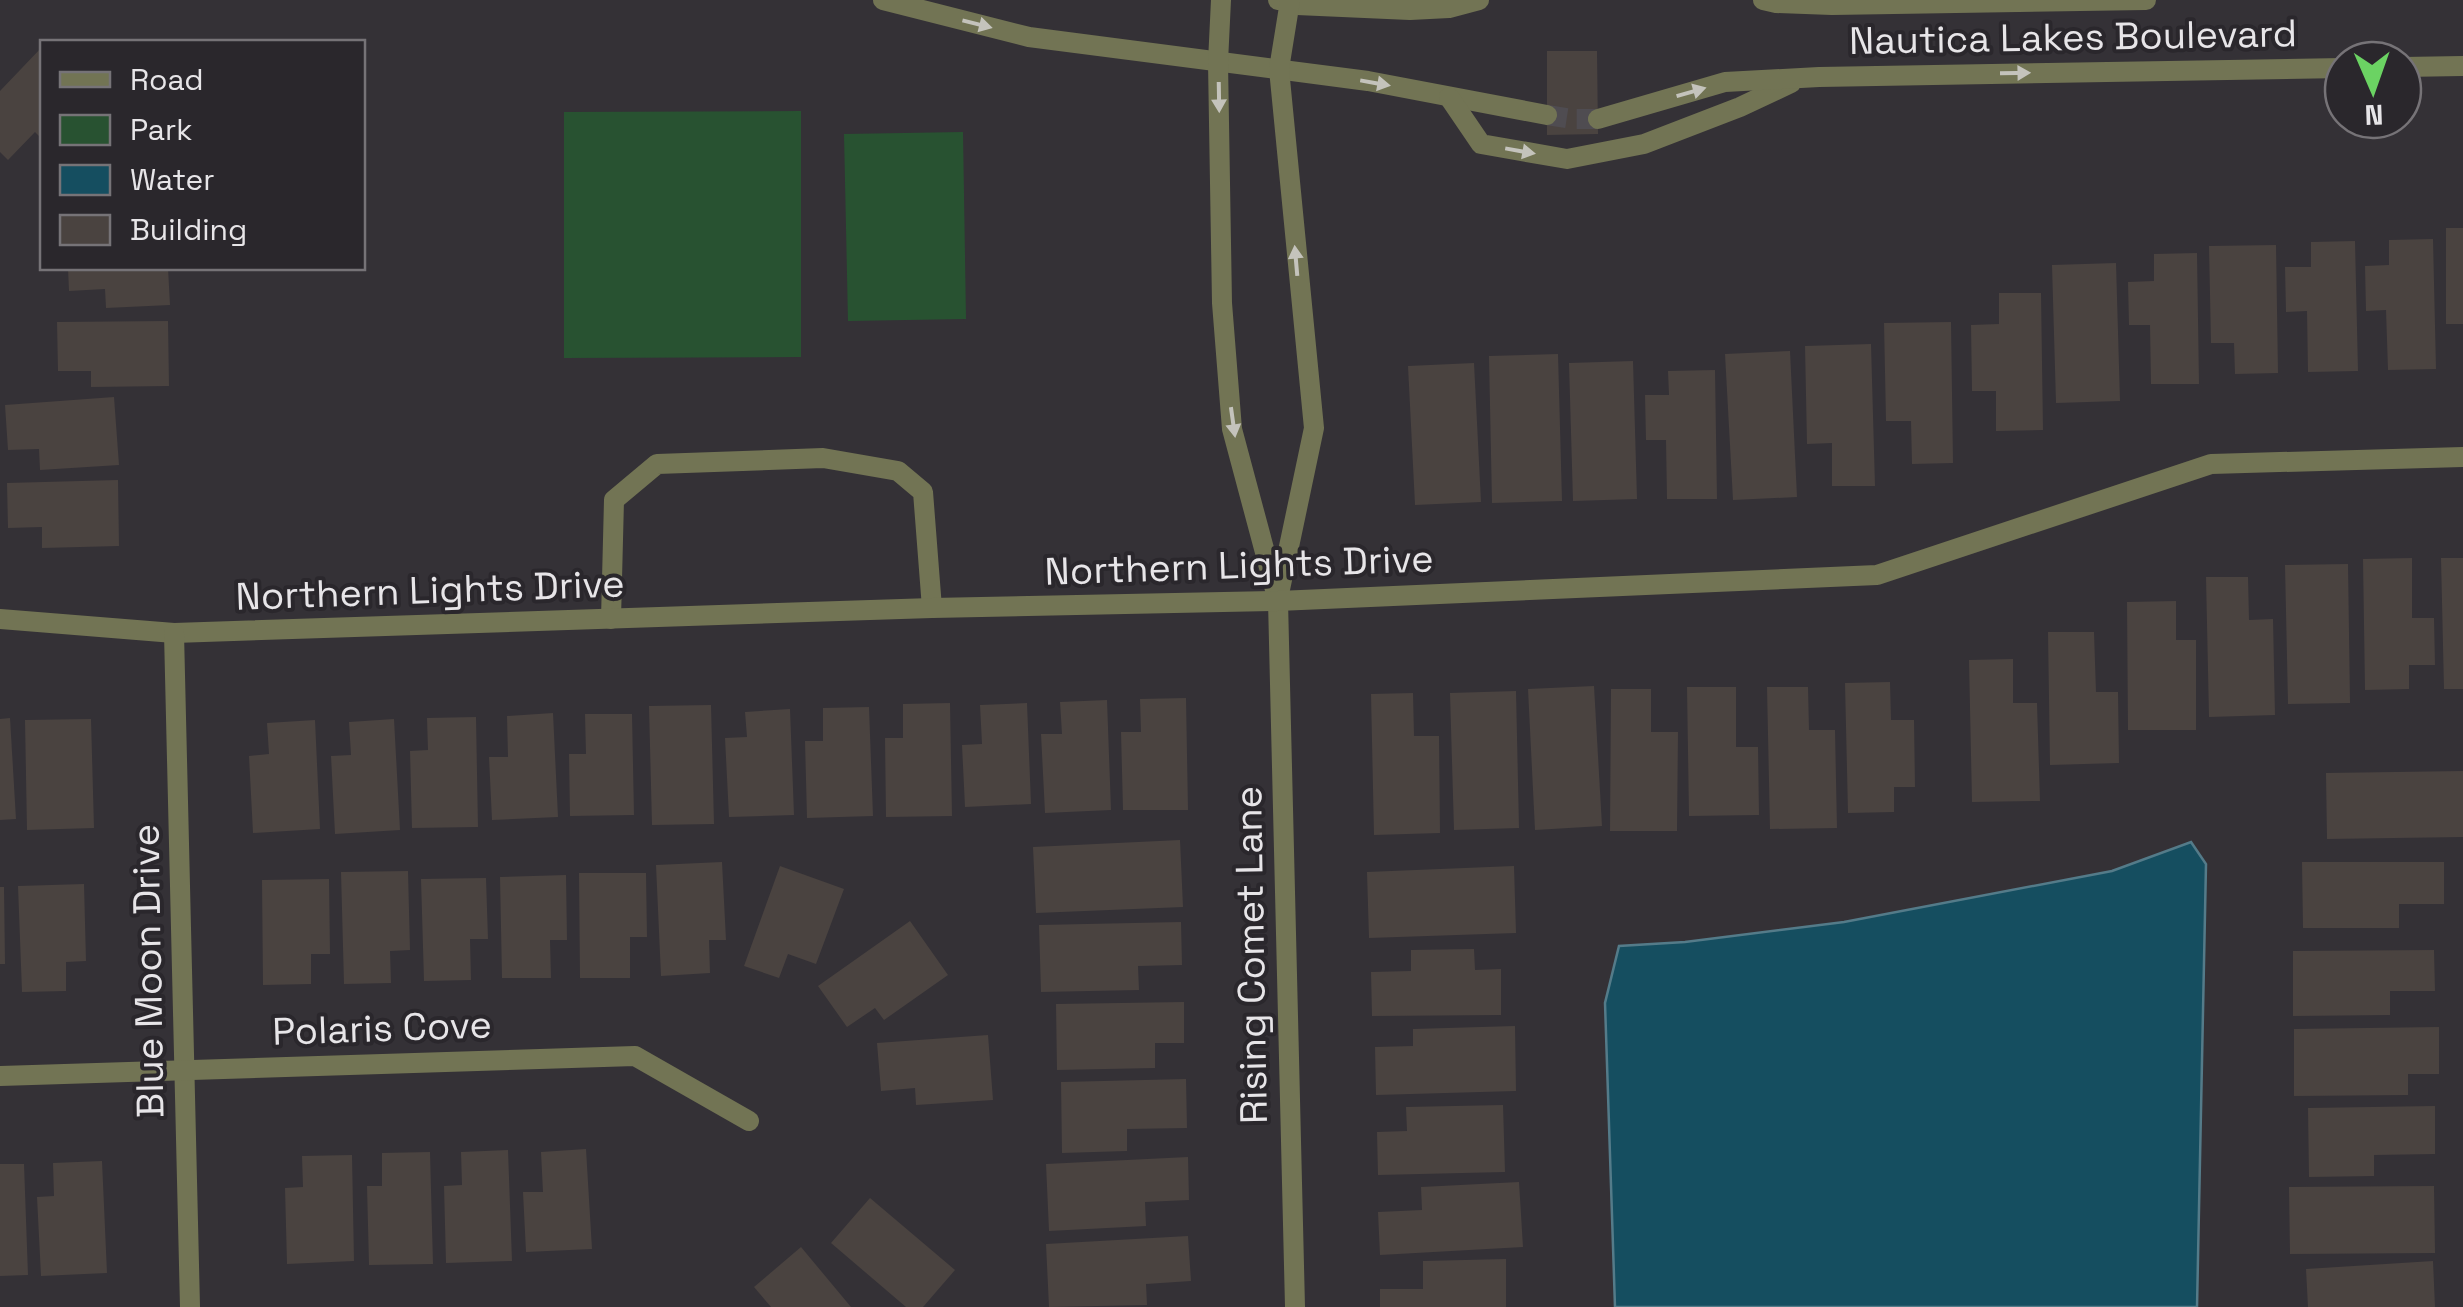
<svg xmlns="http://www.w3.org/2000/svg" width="2463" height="1307" font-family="'Space Grotesk',sans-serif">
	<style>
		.green { fill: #285231 }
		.water { fill: #154e60; stroke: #547b89; stroke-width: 2.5 }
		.building { fill: #4a4340 }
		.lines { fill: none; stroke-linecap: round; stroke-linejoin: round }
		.street-tunnel { stroke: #4f4c51; stroke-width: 20; stroke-dasharray: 20 10; stroke-linecap: butt }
		.lane { stroke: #727454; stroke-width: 20 }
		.street { stroke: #727454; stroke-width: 20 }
		.oneway { fill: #c4c3bc }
		.labels { text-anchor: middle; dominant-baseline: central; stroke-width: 8; stroke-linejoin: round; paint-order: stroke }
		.street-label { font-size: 38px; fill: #e7e5e8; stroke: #2a272c }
	</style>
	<rect width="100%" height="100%" fill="#343136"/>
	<g class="green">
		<path d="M801,111V357L564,358V112Z"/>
		<path d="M963,132L966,319L848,321L844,134Z"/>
	</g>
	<path class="water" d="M2191,842L2206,864L2197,1307H1615L1605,1003L1619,946L1685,942L1844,922L2112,871Z"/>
	<g class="building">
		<path d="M42,47V139L35,132L8,160L0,152V91Z"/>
		<path d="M1547,51H1597L1598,134L1547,135Z"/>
		<rect x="2446" y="228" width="17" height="96"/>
		<path d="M2433,239L2436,369L2388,370L2386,310L2366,311L2365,266L2389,265V240Z"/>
		<path d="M2355,241L2358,371L2308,372L2307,311L2286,312L2285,267H2311V242Z"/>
		<path d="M2276,245L2278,373L2235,374L2234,343H2211L2209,246Z"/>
		<path d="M2197,253L2199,384H2151L2150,325H2129L2128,282L2154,281V254Z"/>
		<path d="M2116,263L2120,401L2056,403L2052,265Z"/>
		<path d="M68,268H168L170,305L106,308L105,289L69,291Z"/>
		<path d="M1999,293H2041L2043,430L1996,431V391H1972L1971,325L1999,324Z"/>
		<path d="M168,321L169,386L91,387V371H58L57,322Z"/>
		<path d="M1951,322L1953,463L1912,464L1911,421H1886L1884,323Z"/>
		<path d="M1871,344L1875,486H1832V443L1807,444L1805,346Z"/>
		<path d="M1790,351L1797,497L1733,500L1725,354Z"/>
		<path d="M1558,354L1562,501L1492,503L1489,356Z"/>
		<path d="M1633,361L1637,499L1573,501L1569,363Z"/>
		<path d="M1474,363L1481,502L1415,505L1408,366Z"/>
		<path d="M1715,370L1717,499H1667L1666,440H1646L1645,395H1669L1668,371Z"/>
		<path d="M114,397L119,465L40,470L39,449L8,450L5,405Z"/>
		<path d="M118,480L119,546L42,548V527L8,528L7,483Z"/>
		<path d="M2412,558V618H2434L2435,665H2409V689L2365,690L2363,559Z"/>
		<path d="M2441,558H2463V689H2444Z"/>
		<path d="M2348,564L2350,703L2288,704L2285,565Z"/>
		<path d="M2206,577H2248L2249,620L2273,619L2275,715L2209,717Z"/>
		<path d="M2176,601V640H2196V730H2128L2127,602Z"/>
		<path d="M2048,632H2094L2096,692H2118L2119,763L2050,765Z"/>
		<path d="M2013,659V703H2037L2040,801L1972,802L1969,660Z"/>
		<path d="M1890,682L1891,720H1914L1915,787H1894V812L1848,813L1845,683Z"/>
		<path d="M1594,686L1602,826L1535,830L1528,689Z"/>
		<path d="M1687,687H1736V747H1758L1759,815L1689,816Z"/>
		<path d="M1767,687H1808L1809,730H1835L1837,828L1770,829Z"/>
		<path d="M1611,689H1651V732H1678L1677,831H1610Z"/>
		<path d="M1516,691L1519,828L1454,830L1450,693Z"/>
		<path d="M1413,693L1414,736H1439L1440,833L1374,835L1371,694Z"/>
		<path d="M1186,698L1188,810H1123L1121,732H1141L1140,699Z"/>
		<path d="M1107,700L1111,810L1045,813L1041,734H1062L1060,702Z"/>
		<path d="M950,703L952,816L886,817L885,738H903V704Z"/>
		<path d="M1027,703L1031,804L965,807L962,745L982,744L980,705Z"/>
		<path d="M711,705L714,824L652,825L649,706Z"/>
		<path d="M869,707L873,816L807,818L805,741H823V708Z"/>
		<path d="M790,709L794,815L729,817L725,738L747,737L745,712Z"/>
		<path d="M553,713L558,817L492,820L489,757H508L507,716Z"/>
		<path d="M585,714H632L634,815L570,816L569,754H586Z"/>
		<path d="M476,717L478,827L412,828L410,751L428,750L427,718Z"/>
		<path d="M10,718L16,819L0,820V719Z"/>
		<path d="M91,719L94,828L27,830L25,720Z"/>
		<path d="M394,719L400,830L335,834L331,756L351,755L349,722Z"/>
		<path d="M315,720L320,829L253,833L249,756L269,754L267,723Z"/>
		<path d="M2463,771V837L2327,839L2326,773Z"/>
		<path d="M1180,840L1183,907L1036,913L1033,847Z"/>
		<path d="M722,862L726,940H709L710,973L661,976L656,865Z"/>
		<path d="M2302,862H2444V904H2399V928H2303Z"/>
		<path d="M780,866L844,889L816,964L788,954L779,978L744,966Z"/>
		<path d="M1514,866L1516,933L1369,938L1367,872Z"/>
		<path d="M408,871L410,950L390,951L391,983L344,984L341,872Z"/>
		<path d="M579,873H646L647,937H630V978H580Z"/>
		<path d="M566,875L567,940H550L551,978H502L500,877Z"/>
		<path d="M486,878L488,939H470L471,980L424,981L421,879Z"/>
		<path d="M329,879L330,954H311V984L263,985L262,880Z"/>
		<path d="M84,884L86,961L66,962V991L22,992L18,886Z"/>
		<path d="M0,887H4L5,964H0Z"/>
		<path d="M910,921L948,975L884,1020L875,1008L847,1027L818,986Z"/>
		<path d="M1181,922L1182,965L1138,966L1139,990L1041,992L1039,925Z"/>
		<path d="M1474,949L1475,970L1501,969V1015L1372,1016L1371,972L1411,971V950Z"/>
		<path d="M2434,950L2435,991H2390V1015L2293,1016V951Z"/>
		<path d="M1184,1002V1043H1155V1068L1057,1070L1056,1004Z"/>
		<path d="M1515,1026L1516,1091L1376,1095L1375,1047L1413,1046V1029Z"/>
		<path d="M2439,1027V1074H2408V1095L2294,1096V1029Z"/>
		<path d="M988,1035L993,1100L916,1105L915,1088L881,1091L877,1043Z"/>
		<path d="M1186,1079L1187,1128L1127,1129V1151L1062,1153L1061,1082Z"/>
		<path d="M1503,1105L1505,1172L1378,1175L1377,1132L1407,1131L1406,1107Z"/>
		<path d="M2435,1106V1154L2374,1155V1176L2309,1177L2308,1108Z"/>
		<path d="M586,1149L592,1249L526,1252L523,1192H543L541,1152Z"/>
		<path d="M508,1150L512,1261L446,1263L444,1186L462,1185L461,1152Z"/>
		<path d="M430,1152L433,1264L369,1265L367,1186H382V1153Z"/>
		<path d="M352,1155L354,1261L287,1264L285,1188L303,1187L302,1156Z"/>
		<path d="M1188,1157L1189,1200L1145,1202L1146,1226L1049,1231L1046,1164Z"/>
		<path d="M102,1161L107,1273L41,1276L37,1197L54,1196L53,1163Z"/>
		<path d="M0,1164H24L28,1275L0,1276Z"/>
		<path d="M1519,1182L1523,1247L1380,1255L1378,1212L1422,1210L1421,1187Z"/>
		<path d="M2434,1186L2435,1253L2290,1254L2289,1187Z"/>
		<path d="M870,1198L955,1270L923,1307H906L831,1243Z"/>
		<path d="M1188,1236L1191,1281L1146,1284L1147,1305L1049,1307L1046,1244Z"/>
		<path d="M801,1247L851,1307H771L754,1287Z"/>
		<path d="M1506,1259V1307H1380V1289H1423V1261Z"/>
		<path d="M2433,1261L2435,1307H2308L2306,1269Z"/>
	</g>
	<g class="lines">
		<path class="street-tunnel" d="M1547,115L1573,119H1598"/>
		<path class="lane" d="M611,619L614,500L657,464L823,458L898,471L923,492L932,608"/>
		<g class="street">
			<path d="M883,0L1029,37L1368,81L1547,115"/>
			<path d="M1221,0L1218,62L1222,303L1232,429L1278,601L1295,1307"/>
			<path d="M1278,0L1290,1L1297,5L1410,10L1449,8L1479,0"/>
			<path d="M1763,0L1776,3L1832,5L2146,0"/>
			<path d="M2403,67L2463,66"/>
			<path d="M1449,97L1481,144L1567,159L1644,144L1740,107L1791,83"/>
			<path d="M1598,119L1725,82L1819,77L2343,68"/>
			<path d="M1279,594L1314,428L1279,69L1290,1"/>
			<path d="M0,619L174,633L932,608L1278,601L1877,575L2211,464L2463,457"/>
			<path d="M174,633L190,1307"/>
			<path d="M0,1076L635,1056L749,1121"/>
		</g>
	</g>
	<defs><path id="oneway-solid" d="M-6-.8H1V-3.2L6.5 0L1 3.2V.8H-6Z" transform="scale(2.5)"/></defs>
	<g class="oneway">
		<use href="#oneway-solid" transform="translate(977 24) rotate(14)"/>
		<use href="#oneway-solid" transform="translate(2015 73) rotate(-1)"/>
		<use href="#oneway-solid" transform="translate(1375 83) rotate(10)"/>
		<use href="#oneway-solid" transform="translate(1691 92) rotate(-16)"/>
		<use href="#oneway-solid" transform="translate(1219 97) rotate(89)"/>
		<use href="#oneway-solid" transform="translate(1520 151) rotate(10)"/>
		<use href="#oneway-solid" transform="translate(1296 261) rotate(-95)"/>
		<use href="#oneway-solid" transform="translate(1233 422) rotate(82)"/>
	</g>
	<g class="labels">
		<g class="street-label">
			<text transform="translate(2073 37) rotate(-1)">Nautica Lakes Boulevard</text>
			<text transform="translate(1239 565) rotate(-2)">Northern Lights Drive</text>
			<text transform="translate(430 590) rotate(-2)">Northern Lights Drive</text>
			<text transform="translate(1251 955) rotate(-91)">Rising Comet Lane</text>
			<text transform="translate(148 971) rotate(-91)">Blue Moon Drive</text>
			<text transform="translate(382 1028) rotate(-2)">Polaris Cove</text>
		</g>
	</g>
	<rect x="40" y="40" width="325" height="230" fill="#2a272c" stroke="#767377" stroke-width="2.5"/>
	<rect x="60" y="72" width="50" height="15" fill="#727454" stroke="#767377" stroke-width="2.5"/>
	<text x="130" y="90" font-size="30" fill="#e7e5e8">Road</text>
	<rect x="60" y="115" width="50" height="30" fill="#285231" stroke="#767377" stroke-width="2.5"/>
	<text x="130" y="140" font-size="30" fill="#e7e5e8">Park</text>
	<rect x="60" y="165" width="50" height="30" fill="#154e60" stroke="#767377" stroke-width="2.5"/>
	<text x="130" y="190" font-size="30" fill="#e7e5e8">Water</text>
	<rect x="60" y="215" width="50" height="30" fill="#4a4340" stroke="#767377" stroke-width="2.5"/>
	<text x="130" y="240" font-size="30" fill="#e7e5e8">Building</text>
	<g transform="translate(2373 90) rotate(178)"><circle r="48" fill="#2a272c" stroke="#767377" stroke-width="2.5"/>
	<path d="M0-8L18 38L0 25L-18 38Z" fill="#6bd363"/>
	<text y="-15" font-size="28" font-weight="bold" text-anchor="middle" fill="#e7e5e8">N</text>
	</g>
</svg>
